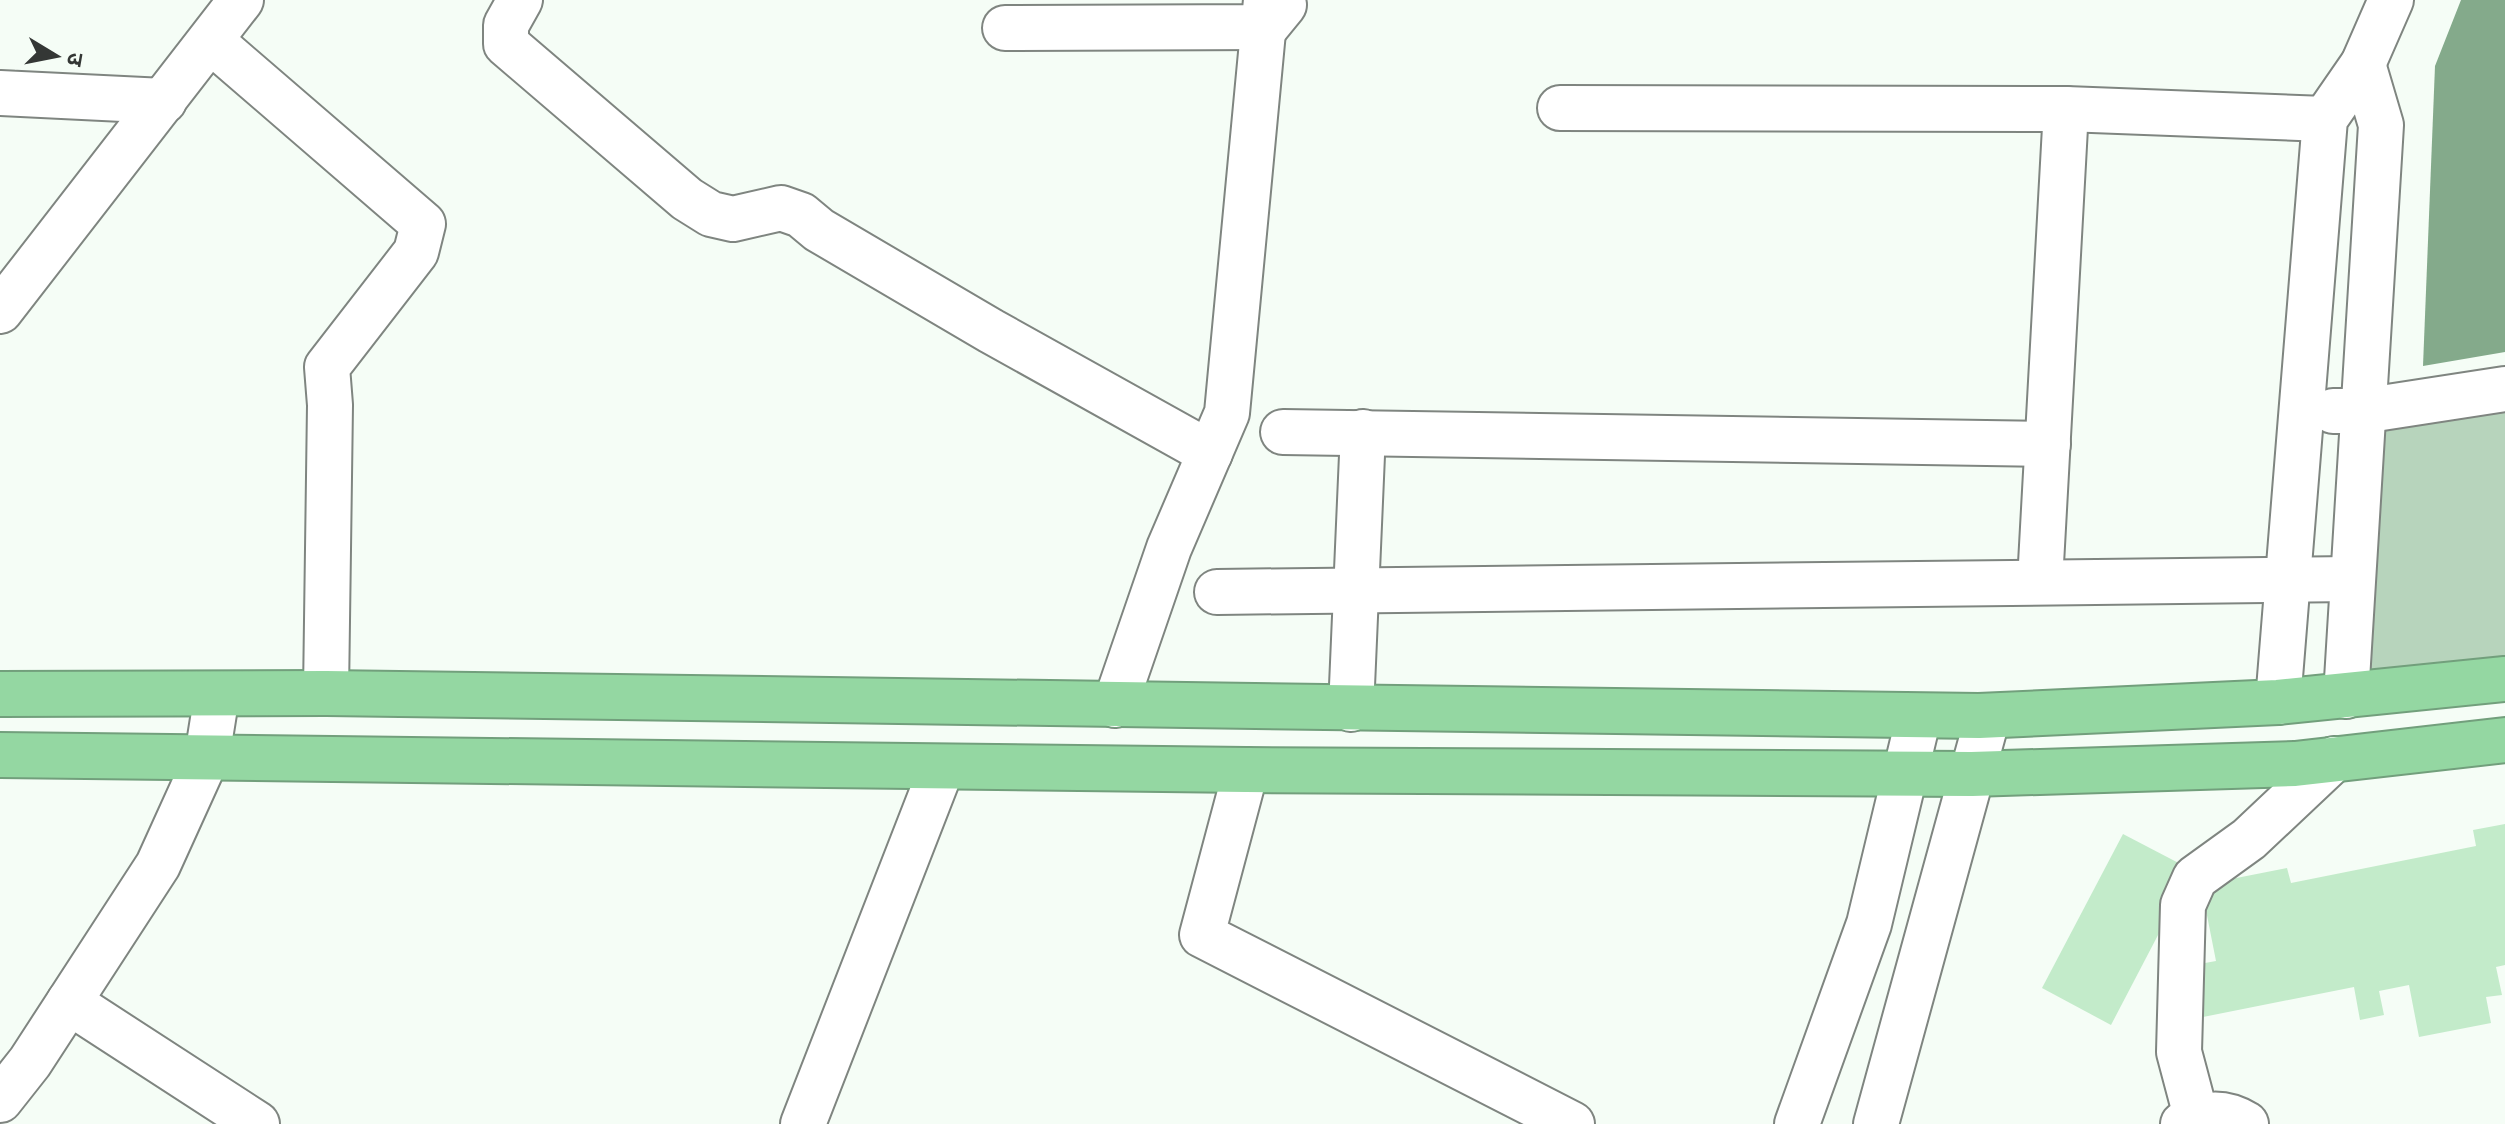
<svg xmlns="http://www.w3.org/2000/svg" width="2505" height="1124" font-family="'Asap Condensed','Noto Sans Devanagari',sans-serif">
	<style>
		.green { fill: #b7d4bc }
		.water { fill: #84aa8b }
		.building { fill: #c3ebca }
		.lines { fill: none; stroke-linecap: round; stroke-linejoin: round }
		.minor-casing { stroke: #7f8580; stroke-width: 48 }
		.highway-casing { stroke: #729f7c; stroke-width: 48 }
		.minor { stroke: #fff; stroke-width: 44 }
		.highway { stroke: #94d7a2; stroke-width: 44 }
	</style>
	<rect width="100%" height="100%" fill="#f5fdf6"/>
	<path class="green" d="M2505,406V663L2363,679L2380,428Z"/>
	<path class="water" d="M2461,0H2505V352L2423,366L2435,66Z"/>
	<g class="building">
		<path d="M2505,824V965L2496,967L2502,995L2486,997L2491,1023L2419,1037L2409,985L2379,991L2384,1015L2360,1020L2354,987L2193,1019L2183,967L2216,961L2201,885L2287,868L2291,883L2476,846L2473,830Z"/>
		<path d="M2123,834L2192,870L2111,1025L2042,988Z"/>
	</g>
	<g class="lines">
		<defs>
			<g id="minor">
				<path d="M520,0L506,25V44L687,199L711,214L733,219L781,208L801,215L819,230L991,331L1210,453"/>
				<path d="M1005,28L1266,27L1284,5"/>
				<path d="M211,41L423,224L416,252L327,367L330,405L326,693"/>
				<path d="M0,93L164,101"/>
				<path d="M1560,108L2066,109L2325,119"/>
				<path d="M0,311L241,0"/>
				<path d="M2333,411H2362L2505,389"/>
				<path d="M1283,432L2048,444"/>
				<path d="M2040,582L2066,109"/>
				<path d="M1217,592L2352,579"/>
				<path d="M2346,696L2381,125L2363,64"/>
				<path d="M2278,702L2325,119L2363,64L2391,0"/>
				<path d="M1115,705L1169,548L1227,413L1266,0"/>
				<path d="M1351,709L1363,432"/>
				<path d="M1246,770L1202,935L1572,1124"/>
				<path d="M69,1002L257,1124"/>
				<path d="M0,1100L30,1062L158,865L207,757L217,694"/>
				<path d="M2196,1116L2179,1052L2183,905L2195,878L2249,839L2334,759"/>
				<path d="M803,1124L942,767"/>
				<path d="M1797,1124L1869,924L1919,716"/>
				<path d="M1876,1124L1988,716"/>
				<path d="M2183,1124C2204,1112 2225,1111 2246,1124"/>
			</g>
			<g id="highway">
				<path d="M0,694L326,693L1979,716L2278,702L2505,679"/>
				<path d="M0,755L1246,770L1972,774L2295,764L2505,740"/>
			</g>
		</defs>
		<use href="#minor" class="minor-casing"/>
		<use href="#highway" class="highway-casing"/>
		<use href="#minor" class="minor"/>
		<use href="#highway" class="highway"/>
	</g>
	<g transform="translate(56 56) rotate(100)" stroke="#f5fdf6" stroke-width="6" paint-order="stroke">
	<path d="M0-6L14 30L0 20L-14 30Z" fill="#343735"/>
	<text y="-12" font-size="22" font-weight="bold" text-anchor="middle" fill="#343735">उ</text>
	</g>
</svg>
